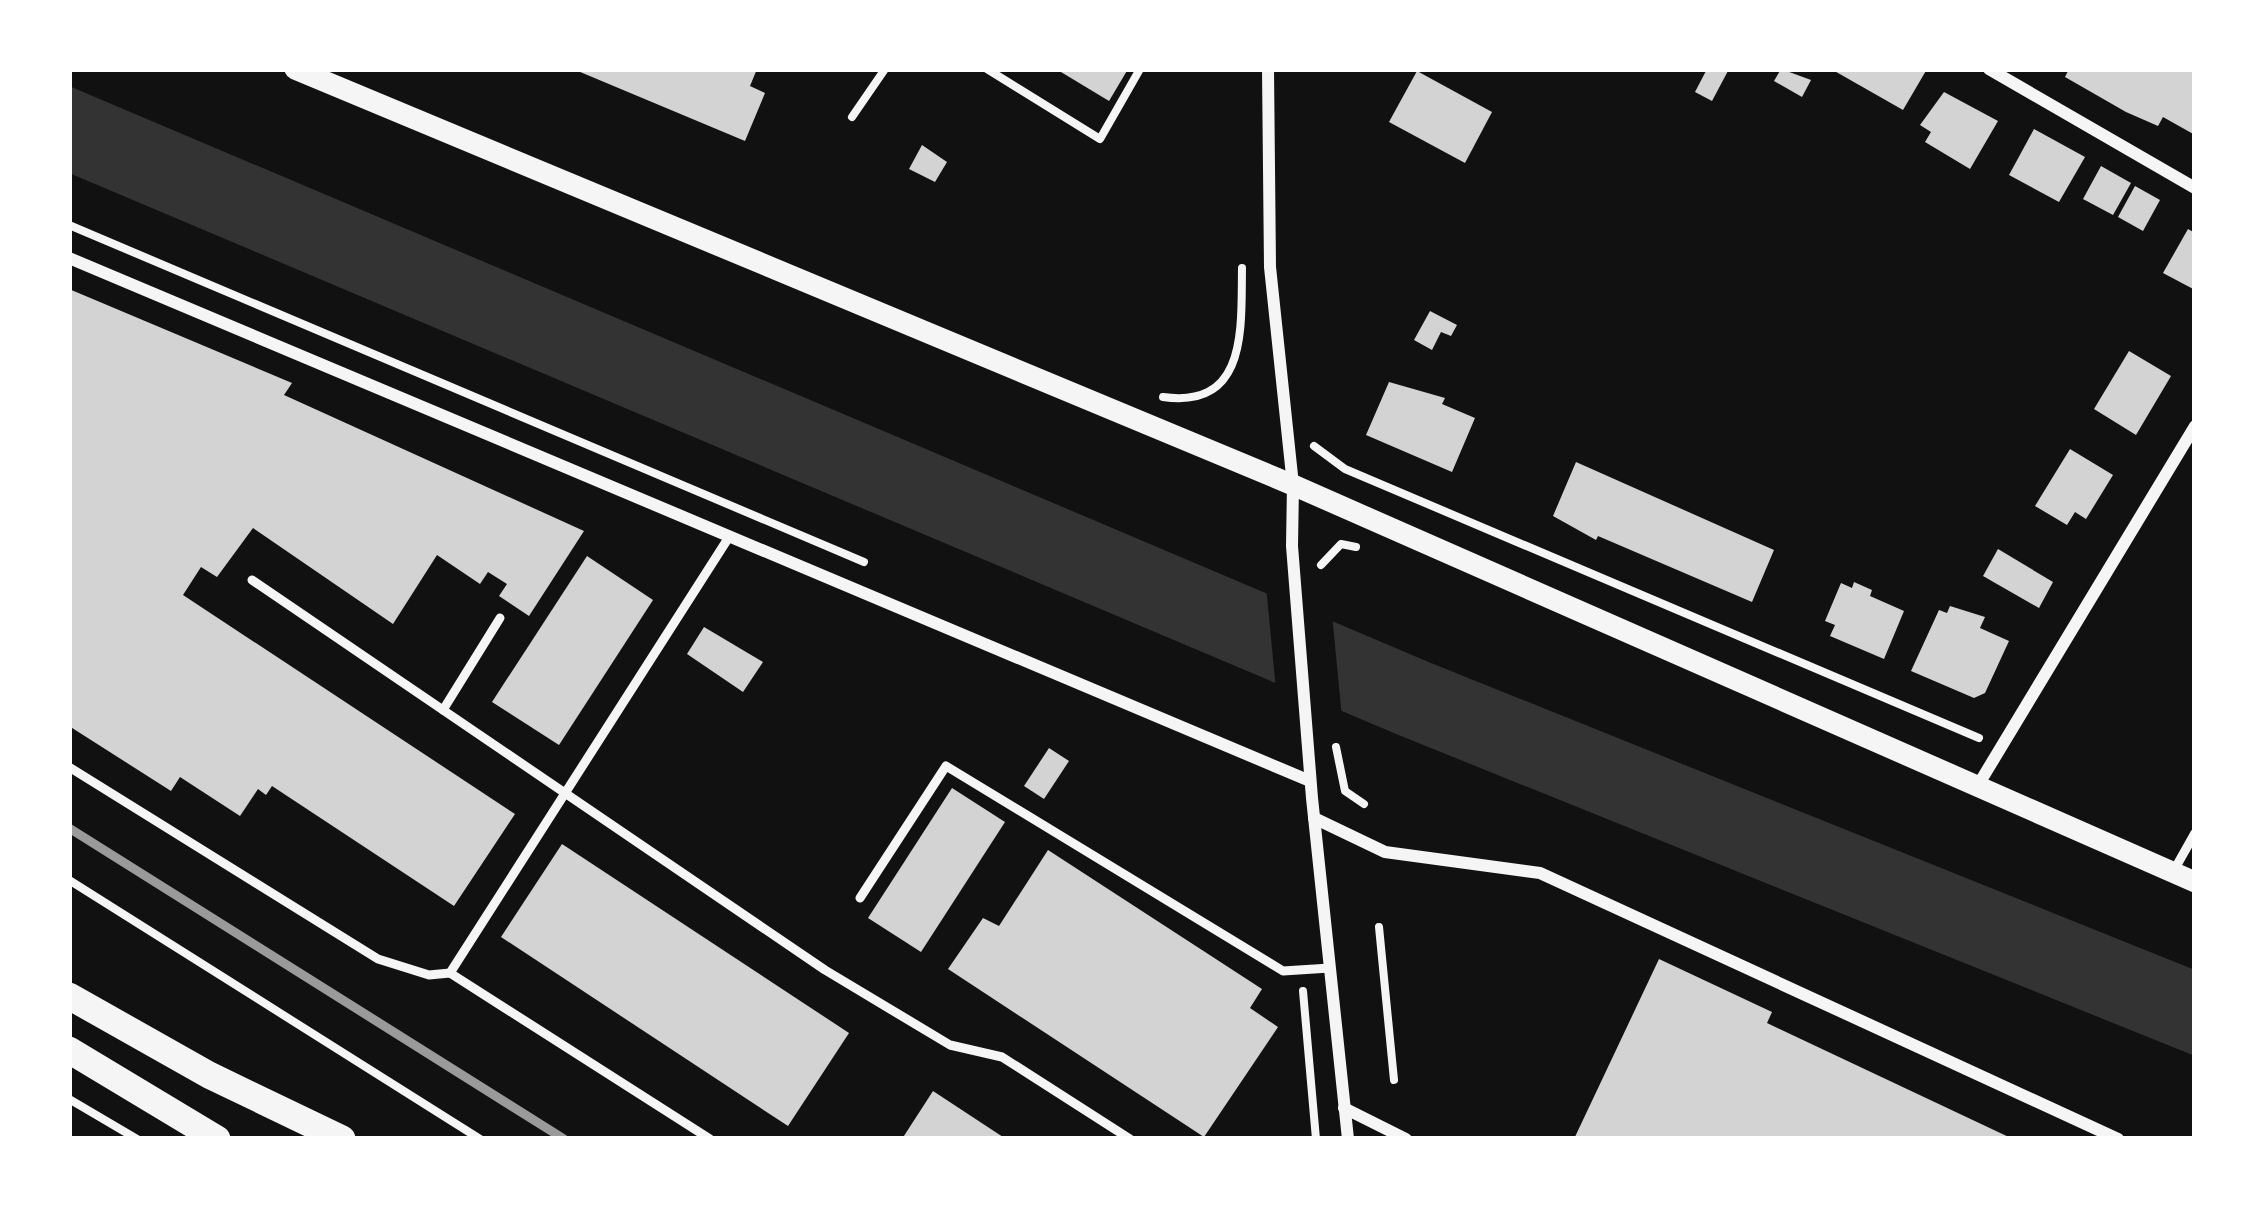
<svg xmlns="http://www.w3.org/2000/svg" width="2264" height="1208" font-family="Barlow,sans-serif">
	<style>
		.water { fill: #333 }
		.pier { fill: #111 }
		.building { fill: #d3d3d3 }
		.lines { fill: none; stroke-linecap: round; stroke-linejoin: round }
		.path { stroke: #f5f5f5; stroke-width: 8 }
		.service { stroke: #f5f5f5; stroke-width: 9 }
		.minor { stroke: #f5f5f5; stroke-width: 12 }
		.tertiary { stroke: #f5f5f5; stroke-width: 21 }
		.primary { stroke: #f5f5f5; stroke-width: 27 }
		.rail { stroke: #9a9a9a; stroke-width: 9 }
	</style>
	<rect width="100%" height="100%" fill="#111"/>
	<path class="water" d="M69,86L1431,663L2195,970V1056L1401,736L69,173Z"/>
	<path class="pier" d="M1266,586L1332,614L1342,718L1276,690Z"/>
	<g class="building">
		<path d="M573,69H757L750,86L765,93L745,141Z"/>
		<path d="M1056,69H1128L1109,101Z"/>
		<path d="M1707,69H1729L1712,101L1695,92Z"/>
		<path d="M1781,69L1811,80L1802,97L1774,81Z"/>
		<path d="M1831,69H1927L1903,110Z"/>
		<path d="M2069,69H2192L2195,135L2163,117L2158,126L2126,112L2065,77Z"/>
		<path d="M1417,71L1492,112L1465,163L1389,122Z"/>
		<path d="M1944,92L1998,121L1970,169L1925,142L1931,132L1920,125Z"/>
		<path d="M2034,129L2085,157L2059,202L2009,175Z"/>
		<path d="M922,145L947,162L935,182L909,169Z"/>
		<path d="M2101,166L2131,183L2113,215L2083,199Z"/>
		<path d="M2135,186L2160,200L2143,231L2118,217Z"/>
		<path d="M2188,229L2195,233V290L2163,273Z"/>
		<path d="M69,289L292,383L284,395L584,531L529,616L499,596L507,584L488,572L480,584L437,555L393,624L253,528L217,577L201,567L183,595L515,814L454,906L272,786L266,795L258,789L240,816L180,777L171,791L69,726Z"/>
		<path d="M1430,311L1457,325L1451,336L1441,332L1432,350L1414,340Z"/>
		<path d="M2129,351L2171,376L2136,435L2094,409Z"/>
		<path d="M1389,382L1445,398L1442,404L1475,418L1452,472L1366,435Z"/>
		<path d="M2070,449L2113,475L2086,519L2075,512L2067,525L2035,506Z"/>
		<path d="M1576,462L1774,550L1752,602L1598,536L1596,540L1553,516Z"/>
		<path d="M1998,549L2053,582L2039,608L1983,576Z"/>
		<path d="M587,556L653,600L559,745L492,702Z"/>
		<path d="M1854,582L1872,590L1870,596L1904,611L1884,659L1830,636L1835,625L1825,621L1841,583L1852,588Z"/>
		<path d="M1950,606L1985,617L1980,628L2009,641L1985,693L1974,698L1911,671L1939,610L1947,613Z"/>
		<path d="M704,627L763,662L743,692L687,654Z"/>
		<path d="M1049,748L1069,761L1044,799L1024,786Z"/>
		<path d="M952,788L1005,822L921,952L868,918Z"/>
		<path d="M562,844L849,1033L788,1126L501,937Z"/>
		<path d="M1048,850L1262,989L1250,1008L1278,1027L1204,1137L948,969L983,918L999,926Z"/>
		<path d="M1659,959L1772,1012L1767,1023L2013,1139H1574Z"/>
		<path d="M933,1091L1006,1139H902Z"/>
	</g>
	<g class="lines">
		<g class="path">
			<path d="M987,69L1100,139L1140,69"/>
			<path d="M852,117L885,69"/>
			<path d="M69,225L864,562"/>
			<path d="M1163,397C1248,409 1241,328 1242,268"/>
			<path d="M1314,446L1345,469L1979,738"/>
			<path d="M1321,565L1341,544L1356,547"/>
			<path d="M1336,747L1345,791L1364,804"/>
			<path d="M69,880L480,1139"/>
			<path d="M1379,927L1394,1080"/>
			<path d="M1303,991L1316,1139"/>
			<path d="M69,1099L137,1139"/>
		</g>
		<g class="service">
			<path d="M252,580L825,970L950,1045L1002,1057L1130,1139"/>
			<path d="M443,710L500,618"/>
			<path d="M69,767L378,959L429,975L450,973L729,537"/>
			<path d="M2173,872L2195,833"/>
			<path d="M860,898L946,766L1283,971L1330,968"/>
			<path d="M450,973L710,1139"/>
		</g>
		<g class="minor">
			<path d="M1268,69L1270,267L1293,485L1292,546L1312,798L1348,1139"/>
			<path d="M1989,69L2195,188"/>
			<path d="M69,258L1310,781"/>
			<path d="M1977,787L2195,426"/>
			<path d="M1314,818L1385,852L1540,873L2118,1139"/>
			<path d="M1344,1108L1406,1139"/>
		</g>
		<path class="tertiary" d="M295,69L1293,485L2195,882"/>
		<g class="primary">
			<path d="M69,996L209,1075L342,1139"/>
			<path d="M69,1050L217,1139"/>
		</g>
		<path class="rail" d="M69,828L564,1139"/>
	</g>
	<rect width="2264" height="1208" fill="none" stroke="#ffffff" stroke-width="144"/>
</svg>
